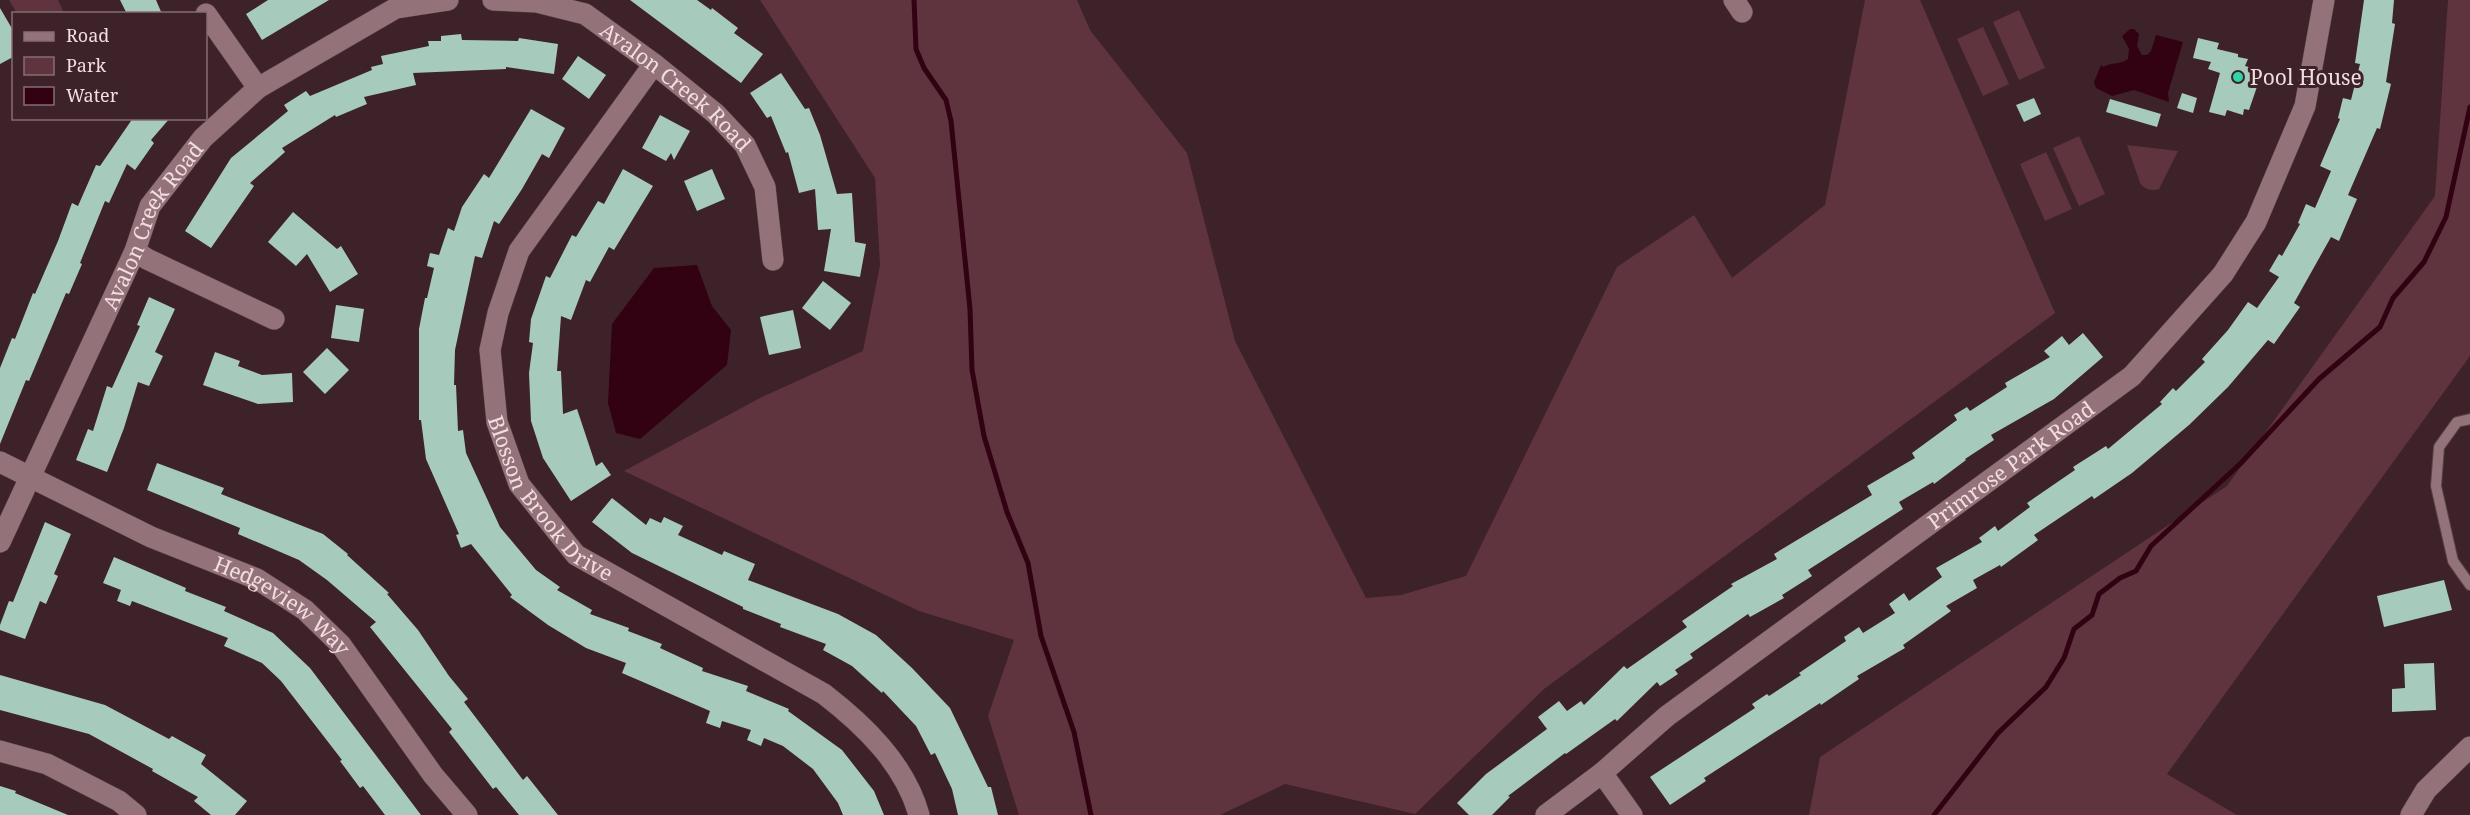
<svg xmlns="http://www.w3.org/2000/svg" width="2470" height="815" font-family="'Noto Serif',serif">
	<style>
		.green { fill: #5f343e }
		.water { fill: #320112 }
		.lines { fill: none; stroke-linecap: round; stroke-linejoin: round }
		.stream { stroke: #320112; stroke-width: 5 }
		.building { fill: #a6cbbd }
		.lane-casing { stroke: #594147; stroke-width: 12 }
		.street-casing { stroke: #594147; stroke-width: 22 }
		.lane { stroke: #947279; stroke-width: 10 }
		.street { stroke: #947279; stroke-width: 21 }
		.poi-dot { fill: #32d4a9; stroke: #3e2229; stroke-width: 2 }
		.labels { text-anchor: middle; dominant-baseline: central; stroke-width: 6; stroke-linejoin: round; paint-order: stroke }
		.poi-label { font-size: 21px; fill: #f1dee1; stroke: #3e2229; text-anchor: start }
		.street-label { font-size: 21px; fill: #f1dee1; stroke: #3e2229 }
	</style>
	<rect width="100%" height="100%" fill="#3e2229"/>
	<g class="green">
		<path d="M9,0H58L64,13H17Z"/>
		<path d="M760,0H1077L1090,30L1187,153L1235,341L1366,598L1401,595L1466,576L1617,267L1694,215L1732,278L1825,205L1865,0H1920L2055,313L1544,689L1415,814L1285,784L1220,815H1019L988,716L1014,640L919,611L624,471L762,397L863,351L880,265L875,178Z"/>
		<path d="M2448,0H2470V356L2167,774L2237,815H1809L1820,757L2227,486L2435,196Z"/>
		<path d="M2019,10L2045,68L2019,80L1993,22Z"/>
		<path d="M1983,27L2009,84L1983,96L1957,39Z"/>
		<path d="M2079,136L2105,194L2079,206L2053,148Z"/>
		<path d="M2127,145L2178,151L2159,189C2151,191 2145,190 2140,183Z"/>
		<path d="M2046,152L2072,209L2045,221L2020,164Z"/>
	</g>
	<g class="water">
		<path d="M2130,29H2134L2139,34L2137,46L2142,55H2147L2151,51L2156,35L2183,42L2168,93L2169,102L2134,90L2112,96L2096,88L2094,82L2101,65L2103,67C2111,62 2121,65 2128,59L2129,49L2122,36Z"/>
		<path d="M697,265L712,306L731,330L727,365L640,439L616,433L608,403L612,324L654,268Z"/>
	</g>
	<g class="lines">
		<g class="stream">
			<path d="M914,0L916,49L924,68L946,100L951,121L970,309L972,370L984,436L1007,512L1028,563L1041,636L1074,732L1091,815"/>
			<path d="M1934,815L1998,733L2046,687L2064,658L2074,629L2092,615L2099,594L2120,578L2136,571L2151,546L2241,463L2319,379L2380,327L2393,298L2424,262L2446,217L2470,107"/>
		</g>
	</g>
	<g class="building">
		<path d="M120,0H156L162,14H127Z"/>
		<path d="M268,0H329L262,40L246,14Z"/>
		<path d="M630,0H697L711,10L712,8L738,28L734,33L763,54L741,83Z"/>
		<path d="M2364,0H2394L2392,23L2395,24L2386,82L2391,84L2380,129L2377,128L2348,195L2357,199L2339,241L2331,237L2294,303L2300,307L2274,344L2268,340L2228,387L2189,425L2132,473L2094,499L2092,496L2034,535L2038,540L2001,567L2000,565L1973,580L1977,588L1946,606L1951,611L1903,645L1905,648L1857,676L1859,679L1821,705L1820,703L1704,778L1706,781L1670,805L1650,777L1755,708L1752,704L1767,694L1769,696L1801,675L1799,673L1846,641L1844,637L1859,627L1863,633L1895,613L1889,604L1904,593L1909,601L1942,577L1936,568L1982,542L1979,538L1995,526L1998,531L2030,507L2027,503L2075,470L2073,467L2106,446L2108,449L2162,404L2160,402L2173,388L2176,391L2205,362L2202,359L2228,330L2248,302L2257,308L2279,277L2269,271L2279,254L2282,256L2300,224L2298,223L2306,204L2315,208L2331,171L2320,166L2340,119L2338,118L2343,98L2351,100L2360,64L2355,63Z"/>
		<path d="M0,8L14,32L13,57L0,64Z"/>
		<path d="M461,34L462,40L518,41L519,38L558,44L554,74L506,67V69L413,73L416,85L364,97L367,104L336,117L335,115L282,148L285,152L250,183L254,186L211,248L185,231L231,158L288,111L284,105L306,91L310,96L372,70L371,67L383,64L381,56L429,46L428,41H441V36Z"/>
		<path d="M2198,38L2219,43L2217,49L2238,54V57L2248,59L2245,66L2257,69L2255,76L2260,78L2249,110L2244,109L2243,115L2227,110L2225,116L2209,112L2220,73L2208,69L2211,62L2193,58Z"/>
		<path d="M578,56L606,75L589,99L562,79Z"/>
		<path d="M781,73L805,109L809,108L820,135L837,194L852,193L855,242L866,244L860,277L824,271L831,229L818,230L815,189L799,193L788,152L786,153L771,116L767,118L750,93Z"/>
		<path d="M2182,93L2197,98L2193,113L2177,108Z"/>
		<path d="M2034,98L2041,114L2024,122L2016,105Z"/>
		<path d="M2110,99L2161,114L2157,127L2106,112Z"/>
		<path d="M531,109L565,128L549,158L542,154L522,189L499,224L494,221L482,258L475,256L455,350L454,385H456L458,431L463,430L466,453L500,527L536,570L560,587L557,590L592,610L590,614L629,628L628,631L662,644L660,648L703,668L702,671L748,686L746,691L789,709L788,711L842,750L874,791L884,815H843L838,803L813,769L783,746L764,738L761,746L747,740L751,730L722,721L720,728L706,723L710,711L622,673L626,663L586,648L548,625L510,597L512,595L471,544L461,548L456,535L459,534L426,459L421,420H419V329L425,298H427L434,268L427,266L430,253L439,255L448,228L454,231L462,207L484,174L489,178Z"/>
		<path d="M660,115L690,131L674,160L671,153L666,161L642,148Z"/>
		<path d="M133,118H170L151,140L154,143L135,170L127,164L109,203L105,201L80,263L82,264L69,294L66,293L29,381L26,380L0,444V368L12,338L15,339L33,293L35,294L58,241L72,203L78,206L96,165L100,166Z"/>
		<path d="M623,169L653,186L614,250L609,247L590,282L586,280L571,320L561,316L557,371H561L563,414L577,409L596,466L602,462L611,475L571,501L543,458L531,421L529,373L533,343L529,342L531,319L546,276L550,278L572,235L576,237L598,201L604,204Z"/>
		<path d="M712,169L725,199L697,211L684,181Z"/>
		<path d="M293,212L337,249L341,246L358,274L330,292L307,254L296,266L268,242Z"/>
		<path d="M823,281L851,303L830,330L802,308Z"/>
		<path d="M149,297L175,309L155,352L163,356L149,386L138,382L124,428L107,472L76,460L88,429L93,431L107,386L112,388L140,326L137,325Z"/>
		<path d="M336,305L364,309L359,342L331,338Z"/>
		<path d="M793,310L801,348L769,355L760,317Z"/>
		<path d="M2083,333L2103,357L2054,399L1991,435L1994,440L1965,459L1966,460L1934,484L1933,482L1899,502L1903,509L1808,570L1812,576L1782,595L1784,598L1750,617L1748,614L1690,654L1693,658L1675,670L1678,674L1660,686L1657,682L1617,721L1615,719L1566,754L1565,753L1508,796L1510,797L1492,815H1469L1457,803L1486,774L1547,729L1538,717L1559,701L1567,711L1581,701L1584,705L1624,666L1627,669L1687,627L1682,621L1733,586L1731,584L1777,559L1774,554L1872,495L1867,486L1915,458L1912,453L1957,420L1954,415L1967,407L1970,411L2007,387L2005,383L2050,357L2044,351L2062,336L2069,345Z"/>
		<path d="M327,348L349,370L325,394L303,372Z"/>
		<path d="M215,352L240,361L238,366L262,375L292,373L293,402L258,404L203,385Z"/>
		<path d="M157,463L224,488L221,494L323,534L348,554L347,555L389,593L387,594L418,630L449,676L468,699L464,702L523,780L527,776L558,815H519L496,787L493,789L449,732L452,729L370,627L376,622L327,580L299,560L238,534L240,528L147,490Z"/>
		<path d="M612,498L646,525L650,518L661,523L664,517L683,526L678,535L722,555L724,551L755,564L748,580L838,614L876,635L912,668L950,708L988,787H991L998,815H958L952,789L935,753L931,755L916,726L883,691L882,693L852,666L823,650L826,644L780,627L781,624L743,609V607L632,553L592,522Z"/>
		<path d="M45,522L71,534L54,574L58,576L46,604L40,601L25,639L0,630V625L9,601L13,602Z"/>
		<path d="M114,557L186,588L185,591L226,607L224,611L273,633L310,668L421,815H385L363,786L360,788L340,761L342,760L281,681L262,663L224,646L228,638L132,601L130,606L117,601L121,590L103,583Z"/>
		<path d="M2444,580L2452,610L2384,627L2377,596Z"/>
		<path d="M2434,663L2436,710L2392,712V689L2405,688L2404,664Z"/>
		<path d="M0,675L105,705L169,739L172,736L206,755L201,764L247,801L235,815H211L194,801L198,797L152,771L153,769L89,734L0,710Z"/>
		<path d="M0,786L16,791L15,793L68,815H0Z"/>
	</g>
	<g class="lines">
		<defs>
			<path id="lane" d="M2470,419L2457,422L2439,447L2436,486L2453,561L2470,585"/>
			<g id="street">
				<path id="s1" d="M493,0L537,2L585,14L654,64L716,114L745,145L765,187L773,260"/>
				<path d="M1734,0L1742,12"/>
				<path d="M206,14L258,88"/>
				<path id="s2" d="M654,64L519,251L498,313L490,350L497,422L519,484L576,555L824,694C864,725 905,764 919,815"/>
				<path d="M135,251L147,259L274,319"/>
				<path id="s3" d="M0,462L151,537L257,579L305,610L341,645L433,775L467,815"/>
				<path id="s4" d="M0,542L135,251L150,206L203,138L258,88L396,8L448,0"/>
				<path d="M0,751L47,764L119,801L136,815"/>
				<path d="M1602,773L1632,815"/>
				<path id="s5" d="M1546,815L1602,773L1667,716L2132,376L2223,274L2256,222L2305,106L2324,0"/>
				<path d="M2411,815L2426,790L2470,747"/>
			</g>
		</defs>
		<use href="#lane" class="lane-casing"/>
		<use href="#street" class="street-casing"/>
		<use href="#lane" class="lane"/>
		<use href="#street" class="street"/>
	</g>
	<circle class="poi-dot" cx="2238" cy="77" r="6"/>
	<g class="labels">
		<g class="poi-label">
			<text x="2250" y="77">Pool House</text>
		</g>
		<g class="street-label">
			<text stroke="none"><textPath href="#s1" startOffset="210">Avalon Creek Road</textPath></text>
			<text stroke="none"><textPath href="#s4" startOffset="352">Avalon Creek Road</textPath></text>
			<text stroke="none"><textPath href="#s5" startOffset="582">Primrose Park Road</textPath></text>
			<text stroke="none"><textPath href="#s2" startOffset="502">Blosson Brook Drive</textPath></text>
			<text stroke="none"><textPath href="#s3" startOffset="318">Hedgeview Way</textPath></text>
		</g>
	</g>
	<rect x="12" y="12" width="195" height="108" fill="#3e2229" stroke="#866d73" stroke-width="1.5"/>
	<rect x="24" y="32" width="30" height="9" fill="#947279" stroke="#866d73" stroke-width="1.5"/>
	<text x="66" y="42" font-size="18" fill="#f1dee1">Road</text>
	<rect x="24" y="57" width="30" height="18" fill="#5f343e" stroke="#866d73" stroke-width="1.5"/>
	<text x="66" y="72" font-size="18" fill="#f1dee1">Park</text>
	<rect x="24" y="87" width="30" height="18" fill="#320112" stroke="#866d73" stroke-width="1.5"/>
	<text x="66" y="102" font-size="18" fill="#f1dee1">Water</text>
</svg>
